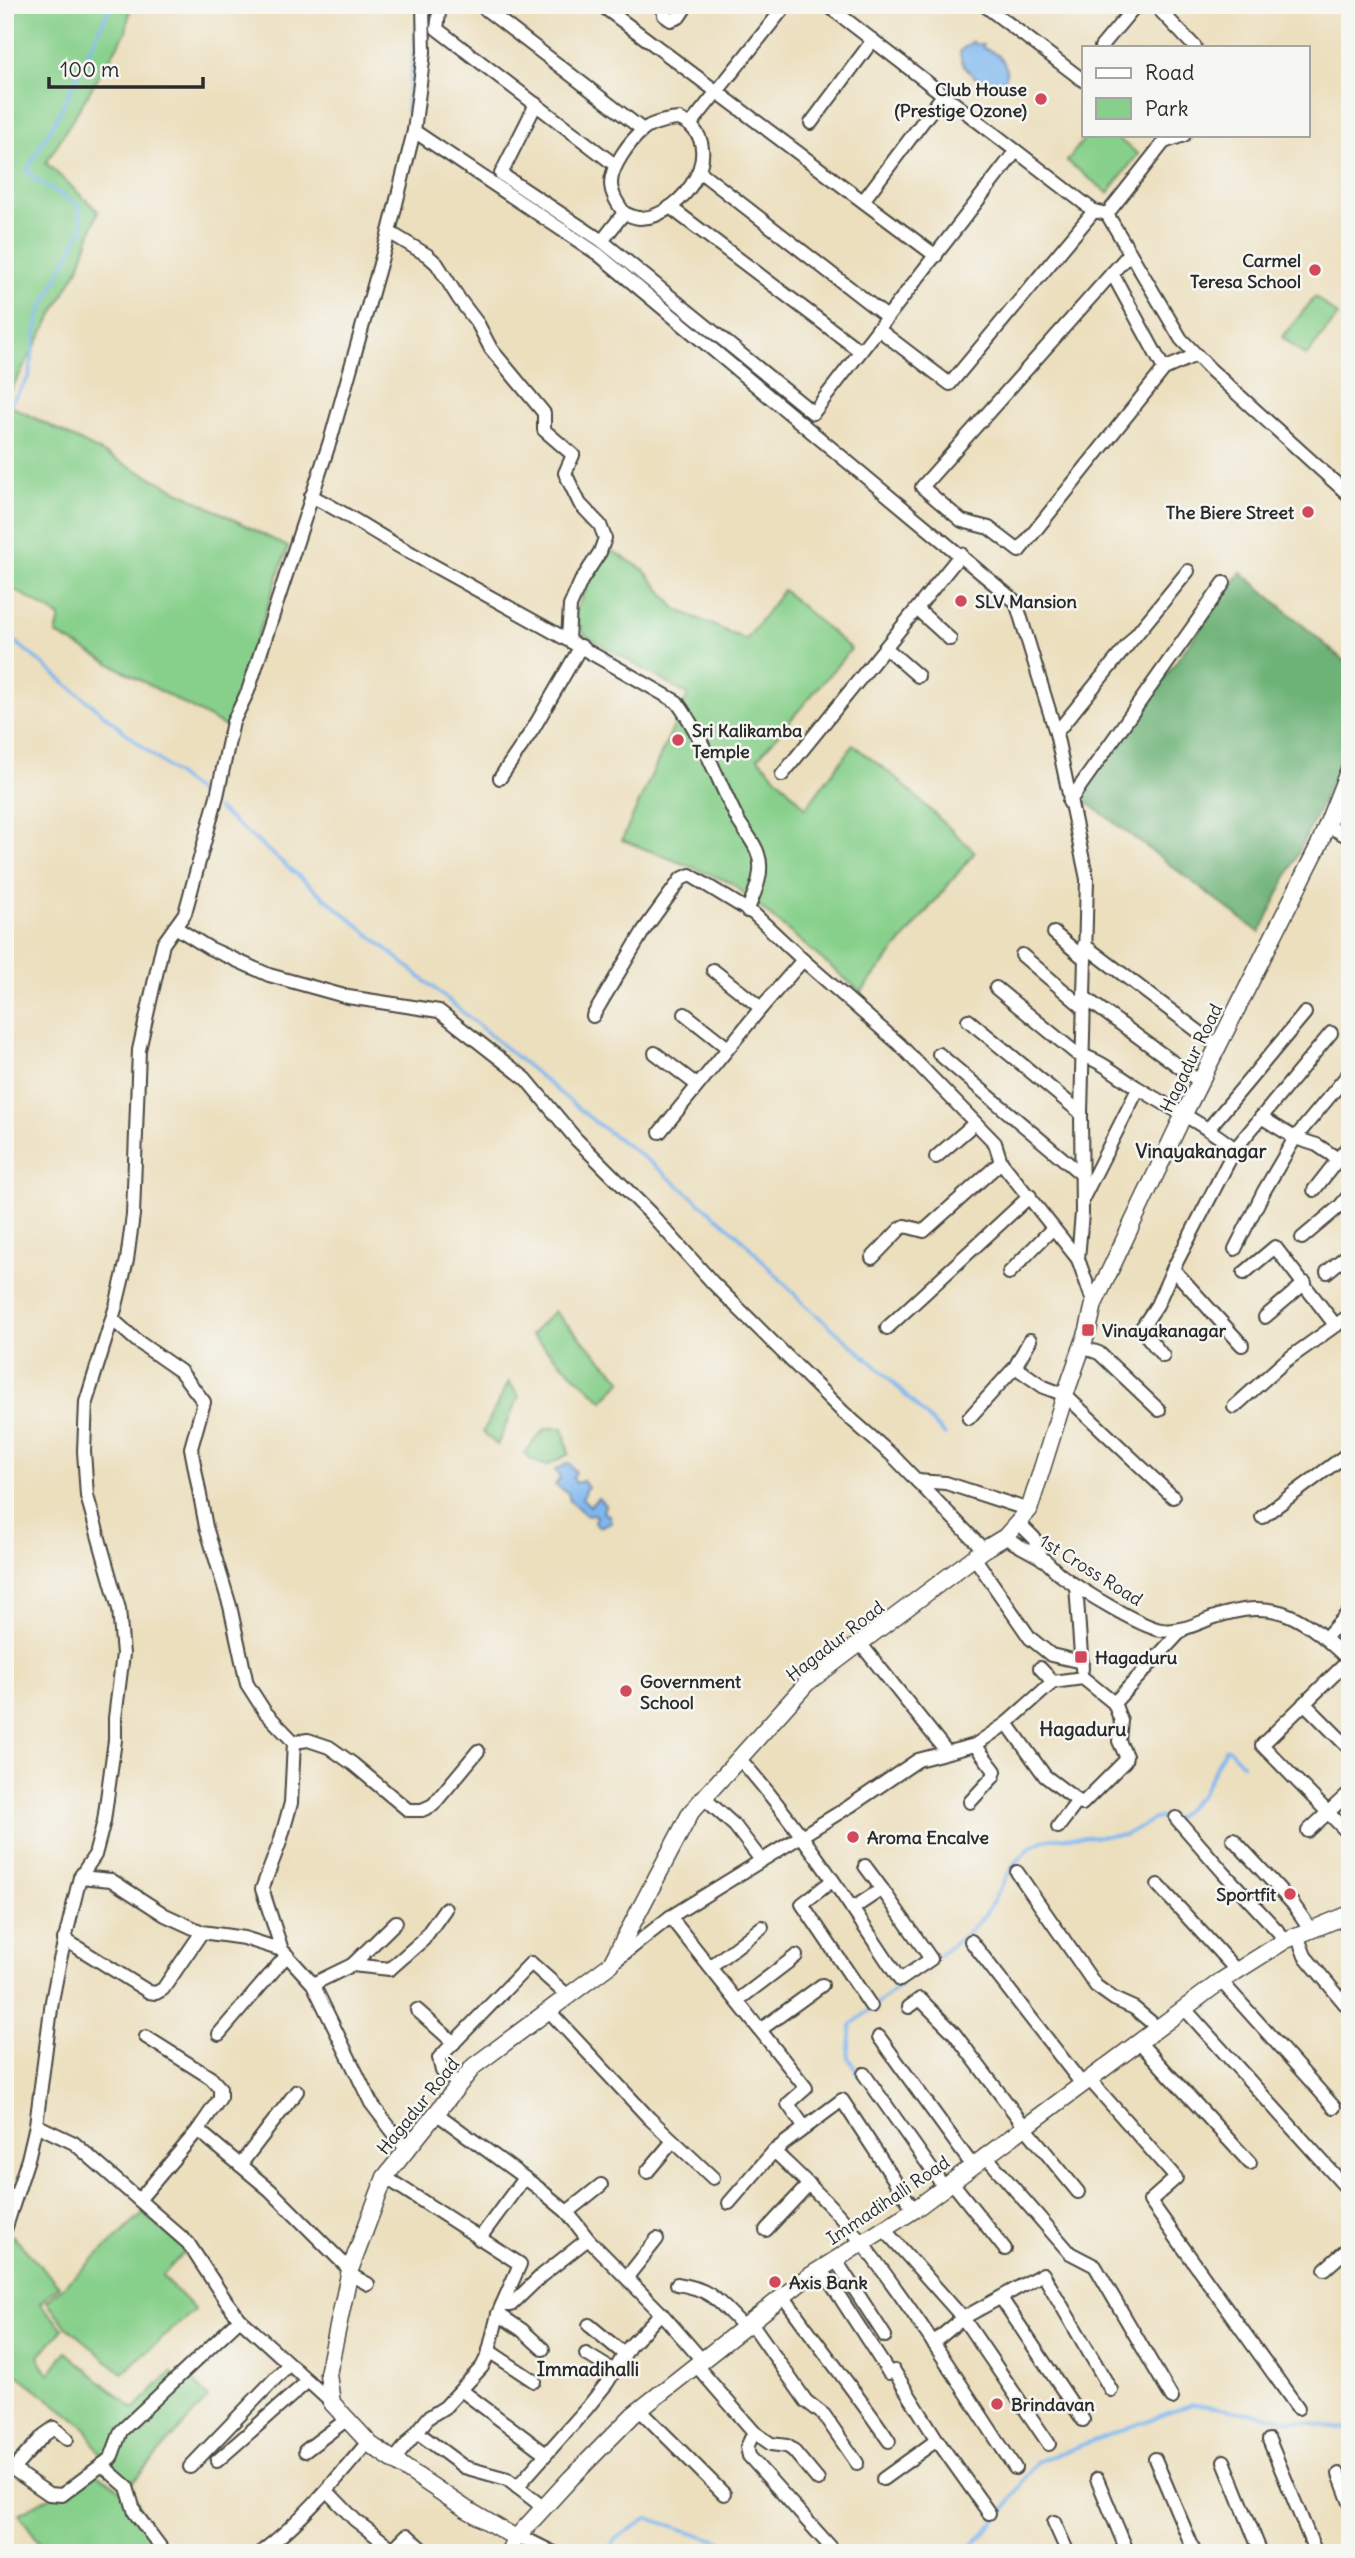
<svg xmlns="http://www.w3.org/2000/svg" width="1355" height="2558" font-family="Delius,sans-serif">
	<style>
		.green { fill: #87d08b; stroke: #597e5b; stroke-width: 2 }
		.forest { fill: #6db277; stroke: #4c6e51; stroke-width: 2 }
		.water { fill: #7eb7ef; stroke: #54718d; stroke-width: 2 }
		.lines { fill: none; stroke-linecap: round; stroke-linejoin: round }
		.stream { stroke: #7eb7ef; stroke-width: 3.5 }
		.street-casing { stroke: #484641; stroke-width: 16 }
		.secondary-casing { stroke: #484641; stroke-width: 19 }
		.street { stroke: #fff; stroke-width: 12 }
		.secondary { stroke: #fff; stroke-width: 16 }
		.poi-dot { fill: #d1495b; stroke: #f6f6f2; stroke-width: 2.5 }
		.labels { text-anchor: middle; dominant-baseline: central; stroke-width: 5; stroke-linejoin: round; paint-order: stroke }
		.poi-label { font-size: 18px; font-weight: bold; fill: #2b2b2b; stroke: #f6f6f2; text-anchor: start }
		.street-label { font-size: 18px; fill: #2b2b2b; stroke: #f6f6f2 }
		.neighbourhood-label { font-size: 19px; font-weight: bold; fill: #2b2b2b; stroke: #f6f6f2 }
	</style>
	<rect width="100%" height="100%" fill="#f6f6f2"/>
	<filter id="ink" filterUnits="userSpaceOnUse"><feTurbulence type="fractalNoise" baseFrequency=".0143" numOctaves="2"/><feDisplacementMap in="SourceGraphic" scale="14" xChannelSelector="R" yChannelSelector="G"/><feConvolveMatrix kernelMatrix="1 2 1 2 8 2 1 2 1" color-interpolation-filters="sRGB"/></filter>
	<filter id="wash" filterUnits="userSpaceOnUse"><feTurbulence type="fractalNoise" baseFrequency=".00686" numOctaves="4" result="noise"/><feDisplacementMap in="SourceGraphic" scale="28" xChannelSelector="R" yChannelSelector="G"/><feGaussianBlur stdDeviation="1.57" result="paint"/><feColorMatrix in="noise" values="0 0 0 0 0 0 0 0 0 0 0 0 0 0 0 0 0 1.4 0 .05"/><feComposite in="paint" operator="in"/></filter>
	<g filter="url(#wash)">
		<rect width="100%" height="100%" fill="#ecdfbe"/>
		<g class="green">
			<path d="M5,5H131L126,32L46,163L98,211L80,265L5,401Z"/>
			<path d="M1087,135H1113L1138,154L1108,193L1067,161Z"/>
			<path d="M1315,297L1338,316L1306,356L1282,337Z"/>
			<path d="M5,403L288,547L226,727L56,634L60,617L5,584Z"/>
			<path d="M613,551L644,570L676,609L746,640L783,590L851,649L758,758L806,808L853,745L895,777L975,852L861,992L730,882L622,840L688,695L585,635L574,613L603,556Z"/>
			<path d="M554,1311L622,1380L603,1401L531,1335Z"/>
			<path d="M509,1382L519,1396L497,1445L483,1432Z"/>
			<path d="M546,1428H563L569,1454L546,1466L530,1459L524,1453Z"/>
			<path d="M143,2214L186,2250L162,2276L195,2310L122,2373L66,2326L47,2301Z"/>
			<path d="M12,2235L59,2286L40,2303L63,2329L38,2357L49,2374L66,2352L134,2409L171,2372L179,2379L186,2372L208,2398L131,2484L105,2461L85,2427L5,2365V2254Z"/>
			<path d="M95,2472L137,2501L161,2553H47L19,2514Z"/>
		</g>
		<path class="forest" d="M1241,572L1350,666V726L1342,761L1260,933L1079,796Z"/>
		<g class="water">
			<path d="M973,41L974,44H983V48C997,52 1008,60 1006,77L1000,83L995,84V87L982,85L983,82C971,75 960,66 960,51Z"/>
			<path d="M569,1463L576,1472L573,1477L576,1483L583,1481L588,1487L584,1491L585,1494L582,1498L590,1506L598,1498L605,1505L603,1513L609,1515L611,1522L599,1527L594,1523L596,1516L593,1514L589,1516L586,1515L570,1501L568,1493L555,1485L560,1478L555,1470Z"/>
		</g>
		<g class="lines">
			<g class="stream">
				<path d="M407,111L418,16"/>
				<path d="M5,411L29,377L39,315L83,226L78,205L35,179L27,170L59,114L111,5"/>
				<path d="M5,633L212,804"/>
				<path d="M218,809L595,1122L650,1162L735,1232L805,1305L876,1366L945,1435"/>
				<path d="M935,1959L965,1935L985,1915L1014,1864L1031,1847L1042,1841L1056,1838L1125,1835L1154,1819L1169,1815L1173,1820L1201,1795L1225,1749H1229L1243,1764"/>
				<path d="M859,2076L848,2057L851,2025L901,1985"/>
				<path d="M608,2553L615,2539L648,2518L734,2546L742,2553"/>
				<path d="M965,2553L1000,2516L1036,2462L1192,2404L1338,2428H1350"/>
			</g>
		</g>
	</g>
	<g filter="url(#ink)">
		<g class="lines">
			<defs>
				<g id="street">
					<path d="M440,5L437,29L615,165"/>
					<path d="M480,5L643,130"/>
					<path d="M601,5L936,256"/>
					<path d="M663,5L664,15L671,20L679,17L687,5"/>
					<path d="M827,5L1094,211L1107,214L1181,339L1211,370L1350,496"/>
					<path d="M984,5L1084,81"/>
					<path d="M1155,5L1195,47"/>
					<path d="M1101,47L1136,5"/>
					<path d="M536,104L501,174L602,241"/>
					<path d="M679,119C732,142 684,218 640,218C635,218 629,215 624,213C618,204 611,194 611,183C611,167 630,141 642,131C651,123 667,120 679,119Z"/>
					<path d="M811,123L873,40"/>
					<path d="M691,124L786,5"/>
					<path d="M414,131L598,254L1016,602L1056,733L1087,879L1081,1113L1082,1213L1078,1259L1094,1304"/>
					<path d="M1164,142L1184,135"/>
					<path d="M699,171L887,317"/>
					<path d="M863,201L943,95"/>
					<path d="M670,207L860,351"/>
					<path d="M624,213L602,241L813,413L1016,151"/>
					<path d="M1107,214L1164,142"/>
					<path d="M389,232L427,255L437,264L459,299L478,324L491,349L544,413V430L573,455L565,473L580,504L600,525L605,538L600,552L581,581L570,606L568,639"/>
					<path d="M1130,253L922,487L962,521L989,528L1019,551L1164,369L1196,355"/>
					<path d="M1112,273L1164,369"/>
					<path d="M878,329L950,384L1094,211"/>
					<path d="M311,496C346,513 376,534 409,552C499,602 589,651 677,702C704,739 718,782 739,822C745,832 755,843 758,854C765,873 754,894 747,911"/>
					<path d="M918,610L950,639"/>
					<path d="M886,648L918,676"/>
					<path d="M1056,733L1188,571"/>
					<path d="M782,775L961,554"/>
					<path d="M500,778L533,729L581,646"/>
					<path d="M1069,802L1224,583"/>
					<path d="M1327,825L1350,838"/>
					<path d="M175,927L209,948L269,975L348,997L439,1011L526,1079L576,1139L650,1213L713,1283L843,1412L893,1456L984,1550"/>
					<path d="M1054,933L1085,959"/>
					<path d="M1084,945L1219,1047"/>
					<path d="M1022,955L1085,1009"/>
					<path d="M713,970L761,1008"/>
					<path d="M996,988L1077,1054C1100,1059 1118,1076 1138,1088C1172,1109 1204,1124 1235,1149"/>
					<path d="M1084,997L1200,1082"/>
					<path d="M685,1014L728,1048"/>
					<path d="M593,1016L644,930L681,879L690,875L754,914L803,960"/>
					<path d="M968,1020L1081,1113"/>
					<path d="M655,1053L697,1085"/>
					<path d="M939,1054L1081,1174"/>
					<path d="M1261,1117L1295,1138L1317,1145L1350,1167"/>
					<path d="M1209,1128L1305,1013"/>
					<path d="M660,1132L761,1008L803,960L899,1044L995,1143L1001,1162"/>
					<path d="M936,1157L975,1123"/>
					<path d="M1314,1190L1350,1144"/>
					<path d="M1083,1198L1138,1089"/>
					<path d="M1302,1238L1340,1206L1350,1194"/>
					<path d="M1235,1249L1264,1191L1295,1138L1350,1072"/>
					<path d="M872,1258L900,1229L905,1226L924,1231L1001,1162L1078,1259"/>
					<path d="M1173,1269L1242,1345"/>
					<path d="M1327,1272L1350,1253"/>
					<path d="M1009,1273L1052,1229"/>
					<path d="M1244,1273L1275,1247L1336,1326"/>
					<path d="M1265,1317L1305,1283"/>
					<path d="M112,1319L137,1341L180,1371L204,1402L191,1448L206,1527L230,1606L247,1684L265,1712L294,1742L291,1803L280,1842L262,1889L282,1950"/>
					<path d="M887,1328L1030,1196"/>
					<path d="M1082,1347L1099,1353L1159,1410"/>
					<path d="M1163,1356L1141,1329L1157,1305L1173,1269L1235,1149L1331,1033"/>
					<path d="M1015,1367L1030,1340"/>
					<path d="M1234,1407L1284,1362L1350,1315"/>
					<path d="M969,1418L1015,1367L1044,1387L1065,1395L1173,1497"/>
					<path d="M917,1481L946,1483L1029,1510"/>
					<path d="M1262,1517L1350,1452"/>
					<path d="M1018,1522L1034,1538L1042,1559"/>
					<path d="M1005,1537C1017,1545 1029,1551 1042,1558C1049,1563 1055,1571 1062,1576C1081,1590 1139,1626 1161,1630C1179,1633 1196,1624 1212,1618C1277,1595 1304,1618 1350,1661"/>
					<path d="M974,1557L1030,1638L1051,1655L1082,1662"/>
					<path d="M1076,1586L1082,1669"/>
					<path d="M1325,1638L1350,1611"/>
					<path d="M860,1643L947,1752"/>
					<path d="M1349,1660L1262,1745L1350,1835"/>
					<path d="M1040,1668L1053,1682"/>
					<path d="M1304,1703L1350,1749"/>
					<path d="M1007,1723L1045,1776L1082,1804L1125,1761L1126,1756L1119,1741L1121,1721L1114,1703"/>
					<path d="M294,1742L308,1740L329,1747L353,1764L408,1810H422L433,1805L478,1751"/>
					<path d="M739,1758C800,1827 849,1904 900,1980L931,1959L882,1889L852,1909"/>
					<path d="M704,1798L735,1826L761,1860"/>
					<path d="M970,1802L993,1777L995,1771L975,1745"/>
					<path d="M1176,1818L1224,1873L1286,1940"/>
					<path d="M1058,1827L1078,1801"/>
					<path d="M1308,1831L1350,1792"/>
					<path d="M1233,1839L1293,1904L1311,1930"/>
					<path d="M865,1866L882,1889"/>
					<path d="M1017,1872L1096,1986L1114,1999L1134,2008L1158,2028"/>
					<path d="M80,1877L111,1880L165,1915L202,1932L244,1938L282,1950L313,1984L371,2103L406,2149"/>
					<path d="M832,1881L802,1904L871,2006"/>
					<path d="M1158,1885L1237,1971"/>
					<path d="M670,1917L806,2088L788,2104L805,2128"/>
					<path d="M1297,1935L1305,1956L1350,2010"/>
					<path d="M64,1939L149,1992L156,1993L163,1989L202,1932"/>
					<path d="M971,1941L1082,2084"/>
					<path d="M616,1960L670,1917L850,1806L918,1760L975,1745L1007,1723L1053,1682L1083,1678L1114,1703L1183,1629"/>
					<path d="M352,1965L396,1922"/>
					<path d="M710,1967L762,1927"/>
					<path d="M1221,1981L1334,2107"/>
					<path d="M313,1984L352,1965L390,1969L423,1940L445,1909"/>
					<path d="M737,2001L796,1956"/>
					<path d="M909,2007L920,1999L954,2033L1025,2127L1078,2192"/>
					<path d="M1184,2008L1350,2192"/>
					<path d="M417,2010L454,2043"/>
					<path d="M548,2010L649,2118L713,2178"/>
					<path d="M760,2030L822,1985"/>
					<path d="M219,2034L287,1955"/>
					<path d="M146,2037L211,2078L220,2088V2098L198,2130"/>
					<path d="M879,2037L972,2165"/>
					<path d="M1139,2042L1250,2163"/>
					<path d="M864,2074L944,2187"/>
					<path d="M1089,2079L1176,2178L1150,2201L1298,2408"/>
					<path d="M459,2084L442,2071L439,2058L531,1963L568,1996"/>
					<path d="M436,2113L537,2187L567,2212L588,2239L661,2313L701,2359"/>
					<path d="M36,2125L74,2143L188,2243L226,2301L240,2319L332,2403"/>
					<path d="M985,2155L1070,2253L1095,2266L1172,2398"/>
					<path d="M240,2165L297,2091"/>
					<path d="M647,2172L673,2141"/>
					<path d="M385,2177L520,2264L498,2314L488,2355L482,2367L445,2407L429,2417L394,2460"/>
					<path d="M951,2181L1005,2249"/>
					<path d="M139,2200L198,2130L270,2190L350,2270"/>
					<path d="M729,2203L774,2151"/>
					<path d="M914,2210L842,2100L774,2151C804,2180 836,2209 862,2243C917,2315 966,2392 1015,2468"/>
					<path d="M567,2212L601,2185"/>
					<path d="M883,2228L963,2318L1049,2444"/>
					<path d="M5,2230L28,2159L36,2125L52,2001L60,1960L80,1877L95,1855L104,1821L115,1740V1718L123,1654L119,1609L87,1496L84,1451L86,1402L116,1306L127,1260L133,1215L139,1050L163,944L185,913L217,796L233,722L248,691L331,438L389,232L414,131L424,52L423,5"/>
					<path d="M766,2230L809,2184"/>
					<path d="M479,2239L524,2178"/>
					<path d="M835,2259L885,2336"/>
					<path d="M821,2268L889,2373L894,2371L937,2440L989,2513"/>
					<path d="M1325,2269L1350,2247"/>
					<path d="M349,2274L368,2284"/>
					<path d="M627,2277L657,2239"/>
					<path d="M677,2284C712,2289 719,2302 743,2326"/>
					<path d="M783,2296C818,2345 855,2391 889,2441"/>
					<path d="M1001,2298L1083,2420"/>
					<path d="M502,2305H511L541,2276L588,2239"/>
					<path d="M498,2314L522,2330L543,2349"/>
					<path d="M750,2321L806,2401L824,2415L857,2463"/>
					<path d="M589,2325L624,2354"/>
					<path d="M933,2343L963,2318L1043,2274L1111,2390"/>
					<path d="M489,2351L534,2381"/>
					<path d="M586,2354L614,2371"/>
					<path d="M695,2364L754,2432L747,2447L749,2456L836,2553"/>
					<path d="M461,2390L546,2454"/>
					<path d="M640,2410L724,2494"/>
					<path d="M417,2432L464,2467L507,2479L544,2508"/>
					<path d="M754,2432L771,2444L787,2446L793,2450L818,2480"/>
					<path d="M1269,2440L1316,2553"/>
					<path d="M305,2451L346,2420"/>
					<path d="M1155,2459L1195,2553"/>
					<path d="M217,2461L308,2381"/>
					<path d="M1224,2461L1261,2553"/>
					<path d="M5,2464L49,2494L62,2495L111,2458L121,2431L240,2319"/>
					<path d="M102,2465L127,2487L135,2513L165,2553"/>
					<path d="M190,2467L289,2364"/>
					<path d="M13,2469L44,2435L54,2428L67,2439"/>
					<path d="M1339,2474L1350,2503"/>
					<path d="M883,2479L937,2440"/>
					<path d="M1097,2479L1128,2553"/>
					<path d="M517,2487L587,2408L607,2383L629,2347L661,2313"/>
					<path d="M327,2491L355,2520L393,2549L407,2535L427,2553"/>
					<path d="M1054,2522L1068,2553"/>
					<path d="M516,2538L532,2542L554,2553"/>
					<path d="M260,2553C301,2522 335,2481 368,2442"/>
				</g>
				<g id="secondary">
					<path d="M516,2538L466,2509L371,2445L332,2403L328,2374L350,2270L385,2177L474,2066L611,1964L691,1812L807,1683L985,1549L1005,1537L1029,1510L1065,1395L1088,1330L1094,1304L1184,1114L1319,845L1350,767"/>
					<path d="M508,2553L516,2538L571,2478L633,2415L805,2279L914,2210L1221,1981L1286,1940L1350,1914"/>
				</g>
			</defs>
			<use href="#street" class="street-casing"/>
			<use href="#secondary" class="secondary-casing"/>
			<use href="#street" class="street"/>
			<use href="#secondary" class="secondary"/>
		</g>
	</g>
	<g class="poi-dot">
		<circle cx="1041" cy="99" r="7"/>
		<circle cx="1315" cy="270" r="7"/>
		<circle cx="1308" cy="512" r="7"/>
		<circle cx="961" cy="601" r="7"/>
		<circle cx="678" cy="740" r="7"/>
		<rect x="1081" y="1323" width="14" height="14" rx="3.5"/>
		<rect x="1074" y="1650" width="14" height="14" rx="3.5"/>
		<circle cx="626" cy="1691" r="7"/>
		<circle cx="853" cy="1837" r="7"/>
		<circle cx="1290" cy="1894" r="7"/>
		<circle cx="775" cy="2282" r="7"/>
		<circle cx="997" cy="2404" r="7"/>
	</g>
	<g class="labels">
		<g class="poi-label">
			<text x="1027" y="89" text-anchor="end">Club House<tspan x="1027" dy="21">(Prestige Ozone)</tspan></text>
			<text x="1301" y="260" text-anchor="end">Carmel<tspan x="1301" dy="21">Teresa School</tspan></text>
			<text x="1294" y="512" text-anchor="end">The Biere Street</text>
			<text x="975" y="601">SLV Mansion</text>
			<text x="692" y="730">Sri Kalikamba<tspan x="692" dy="21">Temple</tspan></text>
			<text x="1102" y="1330">Vinayakanagar</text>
			<text x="1095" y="1657">Hagaduru</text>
			<text x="640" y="1681">Government<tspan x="640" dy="21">School</tspan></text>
			<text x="867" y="1837">Aroma Encalve</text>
			<text x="1276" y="1894" text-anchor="end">Sportfit</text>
			<text x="789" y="2282">Axis Bank</text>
			<text x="1011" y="2404">Brindavan</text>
		</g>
		<g class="street-label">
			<text transform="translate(1191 1058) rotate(-64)">Hagadur Road</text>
			<text transform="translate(1091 1570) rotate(32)">1st Cross Road</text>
			<text transform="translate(835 1641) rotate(-38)">Hagadur Road</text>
			<text transform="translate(418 2106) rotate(-51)">Hagadur Road</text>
			<text transform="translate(888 2200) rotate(-34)">Immadihalli Road</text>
		</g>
		<g class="neighbourhood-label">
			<text x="1201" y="1151">Vinayakanagar</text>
			<text x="1083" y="1729">Hagaduru</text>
			<text x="588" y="2369">Immadihalli</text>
		</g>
	</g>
	<rect width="1355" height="2558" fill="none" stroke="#f6f6f2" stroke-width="28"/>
	<rect x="1082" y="46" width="228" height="91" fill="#f6f6f2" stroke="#a5a5a2" stroke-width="2"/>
	<rect x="1096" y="68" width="35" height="10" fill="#ffffff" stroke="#a5a5a2" stroke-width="2"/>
	<text x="1145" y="80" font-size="21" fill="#2b2b2b">Road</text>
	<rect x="1096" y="98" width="35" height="21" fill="#87d08b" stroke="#a5a5a2" stroke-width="2"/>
	<text x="1145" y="116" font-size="21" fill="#2b2b2b">Park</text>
	<path d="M49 77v10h154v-10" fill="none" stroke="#2b2b2b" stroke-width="3.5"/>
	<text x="60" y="77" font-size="21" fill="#2b2b2b" stroke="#f6f6f2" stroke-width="5" paint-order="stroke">100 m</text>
</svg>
